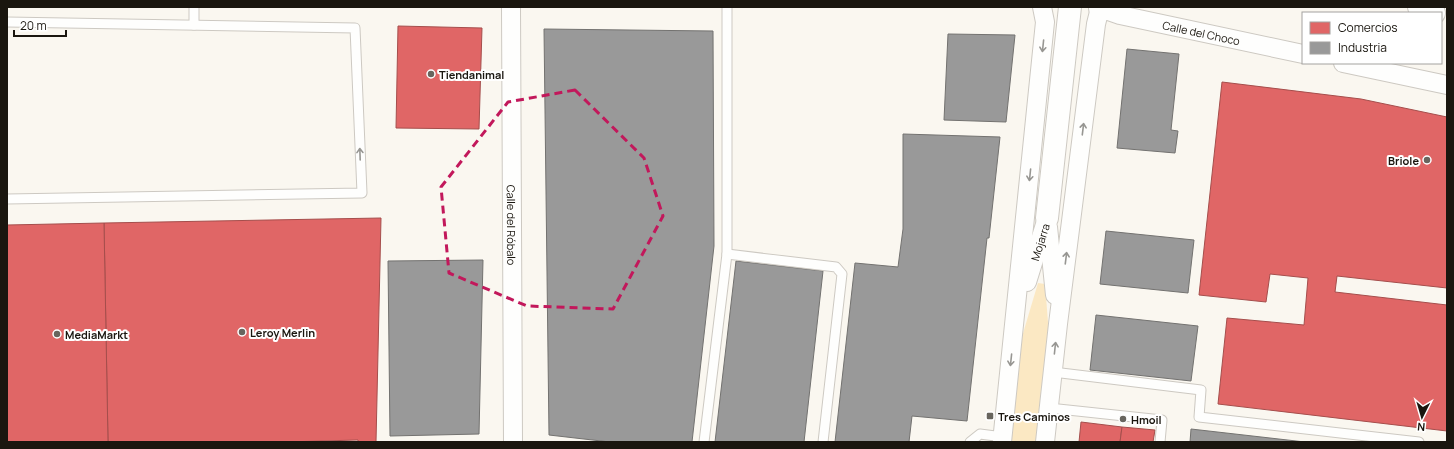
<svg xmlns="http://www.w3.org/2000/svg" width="1454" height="449" font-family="Manrope,sans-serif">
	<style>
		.green { fill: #fbe8c3 }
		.shops { fill: #e06666; stroke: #a54e4c }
		.industry { fill: #999; stroke: #737270 }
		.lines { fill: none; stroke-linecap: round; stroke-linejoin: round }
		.service-casing { stroke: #cdc9c2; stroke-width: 11 }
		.minor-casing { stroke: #cdc9c2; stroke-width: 20 }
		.motorway-casing { stroke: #cdc9c2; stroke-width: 24 }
		.service { stroke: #fefefd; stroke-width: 9 }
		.minor { stroke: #fefefd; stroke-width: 18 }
		.motorway { stroke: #fefefd; stroke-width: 22 }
		.oneway { stroke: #979692 }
		.marked { fill: none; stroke: #c2185b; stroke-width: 3; stroke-dasharray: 8 5; stroke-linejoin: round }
		.poi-dot { fill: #68655e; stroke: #fff; stroke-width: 1.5 }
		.labels { text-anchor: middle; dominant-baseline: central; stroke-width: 4; stroke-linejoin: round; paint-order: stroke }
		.street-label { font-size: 11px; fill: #1a160f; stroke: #fff }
		.poi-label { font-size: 11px; font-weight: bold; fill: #1a160f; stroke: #fff; text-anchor: start }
	</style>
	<rect width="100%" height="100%" fill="#faf7f0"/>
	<path class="green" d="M1038,283L1045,284L1048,322V340L1037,442H1010L1021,340Z"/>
	<g class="shops">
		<path d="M398,26L482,28L479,129L396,128Z"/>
		<path d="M1222,82L1361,99L1447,117V288L1337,276L1335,292L1447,305V431L1218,404L1227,318L1304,325L1308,278L1270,274L1266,302L1199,295Z"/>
		<path d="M381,218L376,442H358V440L285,442H108L104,223Z"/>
		<path d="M104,223L108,442H7V225Z"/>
		<path d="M1081,422L1122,427L1120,442H1079Z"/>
		<path d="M1122,427L1155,430L1153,442H1120Z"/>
	</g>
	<g class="industry">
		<path d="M544,29L713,31L714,246L692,442H610L549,435Z"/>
		<path d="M948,34L1015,35L1006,122L944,120Z"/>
		<path d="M1127,49L1179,54L1171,130L1178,131L1175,153L1117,148Z"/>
		<path d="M903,134L1000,137L989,238H987L967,421L912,416L909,442H835L855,263L898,267L903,229Z"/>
		<path d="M1106,231L1194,240L1188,293L1100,284Z"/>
		<path d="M483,260L479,434L390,436L388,261Z"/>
		<path d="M736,261L823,271L804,442H715Z"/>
		<path d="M1096,315L1198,326L1191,381L1090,370Z"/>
		<path d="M1191,429L1305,442H1190Z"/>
	</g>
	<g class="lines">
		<defs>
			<g id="service">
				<path d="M194,7V25"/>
				<path d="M7,22L355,28L362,193L7,199"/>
				<path d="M727,254L836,267L842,274L823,442"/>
				<path d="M1053,372L1201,390L1199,417L1419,442"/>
				<path d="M1049,408L1162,420L1160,442"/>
				<path d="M704,442L727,254V7"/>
				<path d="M970,442L980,434L1003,437"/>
			</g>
			<g id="minor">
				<path id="s1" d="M511,7L513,442"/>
				<path d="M1343,63L1447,85"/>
				<path d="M1048,227L1055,295"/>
				<path id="s2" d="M1027,282L1047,218"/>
				<path d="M1002,442L1045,22L1042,7"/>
				<path id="s3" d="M1045,442L1058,324L1096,24L1100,8L1120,15L1303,54"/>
			</g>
			<g id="motorway">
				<path d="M1419,7L1434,13"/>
				<path d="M1100,8V7"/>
				<path d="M1047,218L1070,7"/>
			</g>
		</defs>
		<use href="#service" class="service-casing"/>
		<use href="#minor" class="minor-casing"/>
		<use href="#motorway" class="motorway-casing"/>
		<use href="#service" class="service"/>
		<use href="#minor" class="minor"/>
		<use href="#motorway" class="motorway"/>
	</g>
	<defs><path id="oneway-shaft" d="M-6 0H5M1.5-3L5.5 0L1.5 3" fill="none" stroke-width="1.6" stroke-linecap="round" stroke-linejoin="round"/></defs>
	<g class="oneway">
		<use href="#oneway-shaft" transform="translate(1043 46) rotate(96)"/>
		<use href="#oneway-shaft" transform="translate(1083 129) rotate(-83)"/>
		<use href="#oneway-shaft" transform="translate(360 154) rotate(-92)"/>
		<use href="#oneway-shaft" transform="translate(1030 175) rotate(96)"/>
		<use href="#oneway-shaft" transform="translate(1066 258) rotate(-83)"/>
		<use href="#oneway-shaft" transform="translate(1055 348) rotate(-84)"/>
		<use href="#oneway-shaft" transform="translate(1011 360) rotate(96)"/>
	</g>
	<path class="marked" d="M575,90L644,158L663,216L613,309L527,306L449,273L441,187L508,102Z"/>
	<g class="poi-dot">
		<circle cx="431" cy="74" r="4"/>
		<circle cx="1427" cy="160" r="4"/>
		<circle cx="242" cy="332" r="4"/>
		<circle cx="57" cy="334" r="4"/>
		<rect x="986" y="412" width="8" height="8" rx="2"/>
		<circle cx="1123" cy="419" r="4"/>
	</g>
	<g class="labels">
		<g class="street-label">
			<text stroke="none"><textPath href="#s3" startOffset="542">Calle del Choco</textPath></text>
			<text stroke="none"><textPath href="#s1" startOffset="218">Calle del Róbalo</textPath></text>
			<text stroke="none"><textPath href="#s2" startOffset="42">Mojarra</textPath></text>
		</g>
		<g class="poi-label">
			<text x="439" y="74">Tiendanimal</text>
			<text x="1419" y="160" text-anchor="end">Briole</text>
			<text x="250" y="332">Leroy Merlin</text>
			<text x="65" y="334">MediaMarkt</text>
			<text x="998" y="416">Tres Caminos</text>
			<text x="1131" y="419">Hmoil</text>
		</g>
	</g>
	<rect width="1454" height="449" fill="none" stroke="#1a160f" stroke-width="16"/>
	<rect x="1302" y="12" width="140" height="52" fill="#ffffff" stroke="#a3a29f"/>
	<rect x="1310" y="22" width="20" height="12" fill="#e06666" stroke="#a3a29f"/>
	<text x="1338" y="32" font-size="12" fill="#1a160f">Comercios</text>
	<rect x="1310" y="42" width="20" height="12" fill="#999999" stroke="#a3a29f"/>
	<text x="1338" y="52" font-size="12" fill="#1a160f">Industria</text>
	<g transform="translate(1422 417) rotate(185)" stroke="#ffffff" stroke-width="3" paint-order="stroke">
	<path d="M0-3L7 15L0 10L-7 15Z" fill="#1a160f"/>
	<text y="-6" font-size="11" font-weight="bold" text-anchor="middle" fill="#1a160f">N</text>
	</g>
	<path d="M14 30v6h52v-6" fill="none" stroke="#1a160f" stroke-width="2"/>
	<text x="20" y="30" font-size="12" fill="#1a160f" stroke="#ffffff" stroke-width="3" paint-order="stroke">20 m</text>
</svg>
